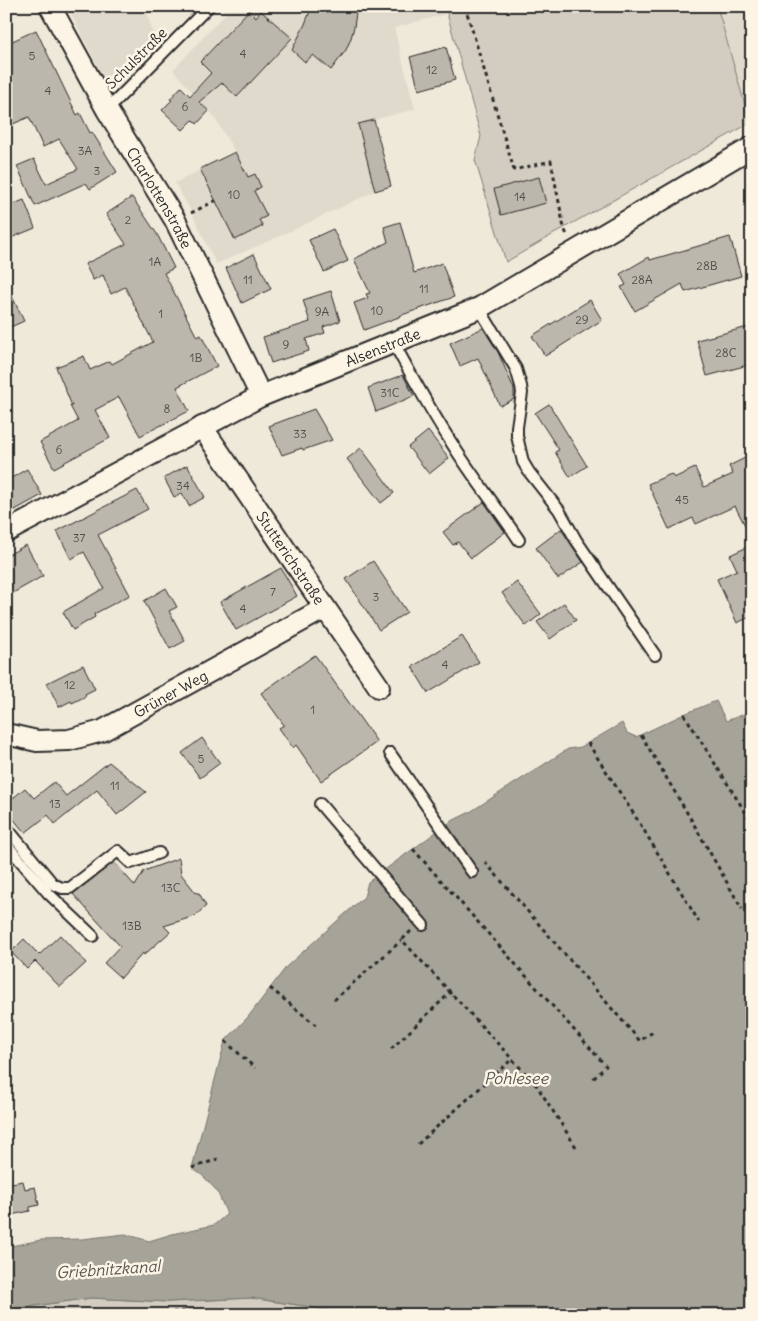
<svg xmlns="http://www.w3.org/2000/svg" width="758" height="1321" font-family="Delius,sans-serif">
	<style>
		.built { fill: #e0dacc }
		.green { fill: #d2cdc0; stroke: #7e7c76 }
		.water { fill: #a6a399; stroke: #75736d }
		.building { fill: #bcb7ac; stroke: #2b2b2b }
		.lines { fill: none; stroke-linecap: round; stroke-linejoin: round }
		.lane-casing { stroke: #2b2b2b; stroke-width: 14 }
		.street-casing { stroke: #2b2b2b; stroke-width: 24 }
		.path { stroke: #2b2b2b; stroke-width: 3; stroke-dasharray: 4 4; stroke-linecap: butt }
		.lane { stroke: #fcf5e5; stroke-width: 10 }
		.street { stroke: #fcf5e5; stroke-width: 20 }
		.labels { text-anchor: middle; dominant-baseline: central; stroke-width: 5; stroke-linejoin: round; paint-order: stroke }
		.number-label { font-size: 12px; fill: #4f4e4b }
		.street-label { font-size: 15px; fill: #2b2b2b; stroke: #fcf5e5 }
		.water-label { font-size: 16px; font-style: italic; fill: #565552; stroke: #fcf5e5 }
	</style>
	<rect width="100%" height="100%" fill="#efe9da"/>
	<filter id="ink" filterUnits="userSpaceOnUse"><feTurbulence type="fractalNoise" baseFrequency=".02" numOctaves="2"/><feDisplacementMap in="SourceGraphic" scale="10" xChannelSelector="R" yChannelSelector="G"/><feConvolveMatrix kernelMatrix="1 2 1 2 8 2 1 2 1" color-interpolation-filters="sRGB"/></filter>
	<g filter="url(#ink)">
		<g class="built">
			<path d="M67,6H145L155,42L109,88Z"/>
			<path d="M218,6H445L446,14L394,28L415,109L358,124L375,191L276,238L216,264L192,213L175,183L235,152L213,115L173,70L226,13Z"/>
			<path d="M717,6H752V123H750Z"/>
		</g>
		<g class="green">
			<path d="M445,6H717L750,123L564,228L506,262L475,160L481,136Z"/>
			<path d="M91,1298L168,1302L251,1298L304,1306L343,1313L344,1315H6V1312L20,1308Z"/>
		</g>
		<path class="water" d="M716,701L726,721L747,713L752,721V1315H344L343,1313L304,1306L251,1298L168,1302L91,1298L20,1308L6,1312V1247L41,1240L82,1239L125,1234L149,1241L172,1234L214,1225L227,1214L217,1191L203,1176L192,1168L225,1041L248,1017L287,966L364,897L368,882L450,822L470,812L568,749L581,747L622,723L627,733L636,737L684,714Z"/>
		<g class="building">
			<path d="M310,6H357L354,27L351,38L346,50L331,70L313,55L305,62L292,50L305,24L309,14Z"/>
			<path d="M249,10L256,17L261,11L292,38L237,97L222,83L199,102L209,111L197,124L193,120L183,130L162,110L172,100L170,99L181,87L190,96L211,73L200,62Z"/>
			<path d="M36,30L77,115L80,113L90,133L92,132L117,172L90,189L86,183L35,206L17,166L34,159L46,184L78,169L59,139L43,147L29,117L6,127V44Z"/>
			<path d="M446,47L455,80L419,90L410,57Z"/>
			<path d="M374,120L391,186L375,191L358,124Z"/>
			<path d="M235,152L248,177L255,174L261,187L254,191L267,216L259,220L263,226L235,240L200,169Z"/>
			<path d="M539,177L546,203L501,215L494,189Z"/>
			<path d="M132,197L157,234L174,268L164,273L197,337L201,335L217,366L177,387L189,411L140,436L119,397L95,410L110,438L54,468L40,442L78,421L70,406H72L56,367L84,356L90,370L110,361L112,364L153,342L125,287L111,294L103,275L93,280L85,264L126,244L106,214Z"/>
			<path d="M24,200L35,228L6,240V207Z"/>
			<path d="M400,222L414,273L442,263L454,297L399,316V317L364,330L354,303L368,298L366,294L370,293L354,259L388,242L384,227Z"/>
			<path d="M333,229L348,261L324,272L309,240Z"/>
			<path d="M730,237L741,276L685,292L682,284L635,311L621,287L626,285L620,274L649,257L650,260Z"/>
			<path d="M254,254L271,289L242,303L226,268Z"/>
			<path d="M6,284L24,321L6,329Z"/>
			<path d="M331,291L340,321L323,327L325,333L306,339L309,351L271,363L263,337L310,322L303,300Z"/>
			<path d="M590,300L602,320L545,356L532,336Z"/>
			<path d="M752,326V364L707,376L697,340Z"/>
			<path d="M483,328L498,352L514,389V399L500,406L478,358L460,366L450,343Z"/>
			<path d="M403,375L414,396L376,412L368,388Z"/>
			<path d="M549,404L587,466L570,477L555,452L559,450L535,413Z"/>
			<path d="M314,409L332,440L303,450L302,448L282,455L269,426Z"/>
			<path d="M428,431L449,458L429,474L408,447Z"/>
			<path d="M361,448L394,493L381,503L347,459Z"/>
			<path d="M745,458L752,470V539L735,506L696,524L693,518L669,529L648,484L671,474L674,478L695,468L704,487L733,474L729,466Z"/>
			<path d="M187,465L205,497L189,506L182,493L174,497L164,478Z"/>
			<path d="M27,469L42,495L6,515V481Z"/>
			<path d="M137,490L148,509L98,535L130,595L94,614L95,617L73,630L63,612L104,588L84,552L71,559L57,531Z"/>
			<path d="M484,502L505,532L471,558L458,542L453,545L443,532Z"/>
			<path d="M561,529L583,562L558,579L536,548Z"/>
			<path d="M26,545L43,576L6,597V556Z"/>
			<path d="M752,545V616L737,623L717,579L737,570L730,555Z"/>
			<path d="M373,561L407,612L379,630L346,579Z"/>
			<path d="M281,568L297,596L236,630L220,602Z"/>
			<path d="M517,582L541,614L526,626L502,593Z"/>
			<path d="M166,588L177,607L169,611L185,641L170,649L144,601Z"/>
			<path d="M564,603L576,620L550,639L537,622Z"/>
			<path d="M462,636L479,662L428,693L412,667Z"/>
			<path d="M315,655L377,742L321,781L296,745L293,748L279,728L284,725L261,693Z"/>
			<path d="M83,665L95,689L85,694L86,696L72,703L71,701L59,707L47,683Z"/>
			<path d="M202,738L220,763L200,778L182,753Z"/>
			<path d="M109,762L146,792L117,815L97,790L55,824L48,815L25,833L6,810V804L25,788L34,798L54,782L66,796Z"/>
			<path d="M179,858L181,874L196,893H199L206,906L195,916L164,926L170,932L144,955L143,953L121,978L104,963L120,946L73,894L114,862L135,886L144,871Z"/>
			<path d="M60,935L86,963L60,987L35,961L27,969L11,952L24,939L39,955Z"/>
			<path d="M23,1181L25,1189L35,1187L39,1205L30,1207V1211L6,1216V1184Z"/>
		</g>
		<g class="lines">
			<defs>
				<g id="lane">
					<path d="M107,110L209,6"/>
					<path d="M479,308L516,369L521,386L522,393L517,427V436L523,462L529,472L559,510L576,540L655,655"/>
					<path d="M393,342C412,376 430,410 451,442C472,476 497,507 519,540"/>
					<path d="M390,753L472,872"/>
					<path d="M320,804L423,925"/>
					<path d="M6,827L53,884L62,888H70L118,851L131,863L159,853"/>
					<path d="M6,844L49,894L93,936"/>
				</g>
				<g id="street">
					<path id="s1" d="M50,6L107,110L175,220L261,396"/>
					<path id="s2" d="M202,427L379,687"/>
					<path id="s3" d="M6,532L261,396L479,308L752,147"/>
					<path id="s4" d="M6,734L37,741L69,740L102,731L325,608"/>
				</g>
			</defs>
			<use href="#lane" class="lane-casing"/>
			<use href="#street" class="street-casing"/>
			<g class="path">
				<path d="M465,6L514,170L551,161L564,228L567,235"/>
				<path d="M191,213L217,200"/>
				<path d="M684,714L752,823"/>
				<path d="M641,735L692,821L742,909"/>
				<path d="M588,743L642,827L699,922"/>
				<path d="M413,849L606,1066L591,1081"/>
				<path d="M485,862L640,1041L654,1031"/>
				<path d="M409,931L410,932L402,940L537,1086L576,1147"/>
				<path d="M270,988L316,1025"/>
				<path d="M334,1000L402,940"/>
				<path d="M225,1041L255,1068"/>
				<path d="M391,1049L451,992"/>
				<path d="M418,1144L512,1059"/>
				<path d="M192,1168L218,1159"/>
				<path d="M141,1315L184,1311H219L245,1315"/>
			</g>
			<use href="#lane" class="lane"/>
			<use href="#street" class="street"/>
		</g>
	</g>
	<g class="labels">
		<g class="number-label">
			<text x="243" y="53">4</text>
			<text x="32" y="55">5</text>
			<text x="432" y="69">12</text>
			<text x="48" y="90">4</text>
			<text x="185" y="106">6</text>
			<text x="85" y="150">3A</text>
			<text x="97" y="170">3</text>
			<text x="234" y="194">10</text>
			<text x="520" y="196">14</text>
			<text x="128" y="219">2</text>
			<text x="155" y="261">1A</text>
			<text x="707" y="265">28B</text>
			<text x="248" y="279">11</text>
			<text x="642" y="279">28A</text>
			<text x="424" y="288">11</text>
			<text x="377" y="310">10</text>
			<text x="322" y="311">9A</text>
			<text x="161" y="313">1</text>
			<text x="582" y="319">29</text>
			<text x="286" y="344">9</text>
			<text x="726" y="352">28C</text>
			<text x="196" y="357">1B</text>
			<text x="390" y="392">31C</text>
			<text x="167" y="408">8</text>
			<text x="300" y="433">33</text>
			<text x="59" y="449">6</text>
			<text x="183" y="485">34</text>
			<text x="682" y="499">45</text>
			<text x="79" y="537">37</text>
			<text x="273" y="591">7</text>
			<text x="376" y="596">3</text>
			<text x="243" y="608">4</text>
			<text x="445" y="664">4</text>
			<text x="70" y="684">12</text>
			<text x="313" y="709">1</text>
			<text x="201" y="758">5</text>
			<text x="115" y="785">11</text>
			<text x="55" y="803">13</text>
			<text x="171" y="887">13C</text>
			<text x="132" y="925">13B</text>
		</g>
		<g class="street-label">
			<text transform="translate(136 58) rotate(-45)">Schulstraße</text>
			<text stroke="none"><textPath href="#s1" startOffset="221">Charlottenstraße</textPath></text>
			<text stroke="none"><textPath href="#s3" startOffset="420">Alsenstraße</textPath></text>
			<text stroke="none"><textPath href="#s2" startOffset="158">Stutterichstraße</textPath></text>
			<text stroke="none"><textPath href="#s4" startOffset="176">Grüner Weg</textPath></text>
		</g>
		<g class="water-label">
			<text x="516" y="1078">Pohlesee</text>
			<text transform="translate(108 1269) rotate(-4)">Griebnitzkanal</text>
		</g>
	</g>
	<rect width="758" height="1321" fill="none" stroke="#fcf5e5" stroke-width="25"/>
	<rect x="12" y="12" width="733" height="1296" fill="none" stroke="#2b2b2b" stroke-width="2" filter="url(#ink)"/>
</svg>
